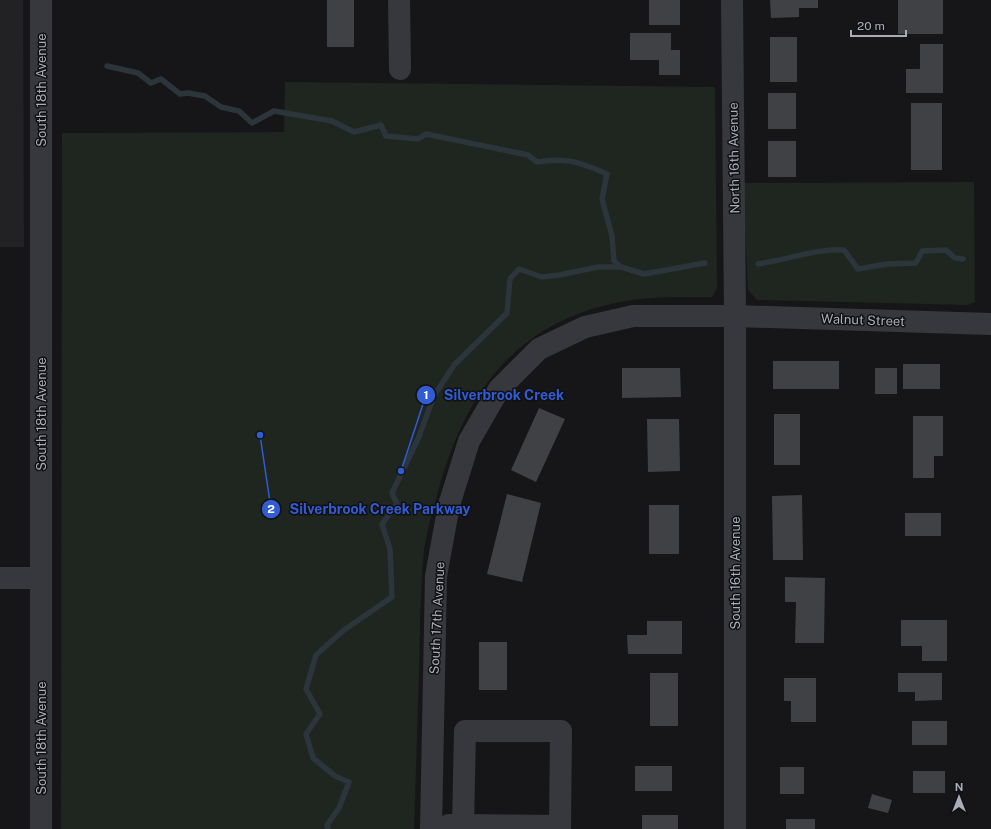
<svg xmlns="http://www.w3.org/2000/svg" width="991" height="829" font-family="'Public Sans',sans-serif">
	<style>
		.built { fill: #222225 }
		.green { fill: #1e261f }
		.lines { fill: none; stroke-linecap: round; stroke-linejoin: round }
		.stream { stroke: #2c353c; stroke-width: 5.5 }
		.building { fill: #404145 }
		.minor { stroke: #37383d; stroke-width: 22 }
		.labels { text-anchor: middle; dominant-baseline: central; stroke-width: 3; stroke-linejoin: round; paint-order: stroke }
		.street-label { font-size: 13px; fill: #a8adb8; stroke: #111113 }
		.leader { fill: none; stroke: #325cd3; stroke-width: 1.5 }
		.callout-dot { fill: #325cd3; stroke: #111113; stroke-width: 1.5 }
		.mark-label { font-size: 12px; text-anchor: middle; font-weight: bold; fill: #fff }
		.callout-label { font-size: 14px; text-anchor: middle; font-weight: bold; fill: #325cd3; stroke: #111113; stroke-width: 3; stroke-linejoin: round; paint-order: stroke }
	</style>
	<rect width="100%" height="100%" fill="#161618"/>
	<path class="built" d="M0,0H23L24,247H0Z"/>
	<g class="green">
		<path d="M285,82L715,87L717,288L712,297C671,297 632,296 592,309C504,337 463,403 439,488C434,508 427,529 424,550C420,592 420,634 419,675C417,726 416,778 414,829H61L62,133L284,132Z"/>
		<path d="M974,182L975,302L968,305L757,300L748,290L743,183Z"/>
	</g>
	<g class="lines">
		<g class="stream">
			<path d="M107,66L138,73L151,83L161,79L180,94L188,93L205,96L221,107L239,111L252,123L274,111L332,121L354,132L381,125L386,136L418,139L426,134L528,155L537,162C566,157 580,162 607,174L602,199L612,236L614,261L621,267"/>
			<path d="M758,264C787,260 817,248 844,250L858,269L887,264L916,263L922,251L946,250L955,258L963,259"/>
			<path d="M328,829L327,825L339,808L349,782L335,776L313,758L306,734L320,714L306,689L316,655L344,630L392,597L390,549L382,524L397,504L392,493L418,439L434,396L454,365L507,313L510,279L519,269L542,277L559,275L598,267H621L644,274L705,263"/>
		</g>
	</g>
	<g class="building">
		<rect x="327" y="0" width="27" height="47"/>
		<rect x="649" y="0" width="31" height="25"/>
		<path d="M770,0H818V8H799V17L771,18Z"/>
		<rect x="898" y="0" width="45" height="34"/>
		<path d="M630,33H671V50H680V75H659V60H630Z"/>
		<rect x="770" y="37" width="27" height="45"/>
		<path d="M920,44H943V93H906V69H920Z"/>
		<rect x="768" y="93" width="28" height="36"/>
		<rect x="911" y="103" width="31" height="67"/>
		<rect x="768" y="141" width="28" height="36"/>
		<rect x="773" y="361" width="66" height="28"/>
		<rect x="903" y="364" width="37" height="25"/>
		<path d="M622,368H680L681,397L622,398Z"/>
		<rect x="875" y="368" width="22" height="26"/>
		<path d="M539,408L565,419L536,482L511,470Z"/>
		<rect x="774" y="414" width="26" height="51"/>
		<path d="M913,416H943V456H934V478H913Z"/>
		<path d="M647,419H679L680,471L648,472Z"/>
		<path d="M507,494L541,503L522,582L487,574Z"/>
		<path d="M802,495L803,560H773L772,496Z"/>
		<rect x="649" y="505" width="30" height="49"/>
		<rect x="905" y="513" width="36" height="23"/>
		<path d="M785,577L825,578L824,643H795L796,602H785Z"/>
		<path d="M901,620H947V661H922V646H901Z"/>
		<path d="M647,621H682V654H628L627,635H647Z"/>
		<rect x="479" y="642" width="28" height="48"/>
		<rect x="650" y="673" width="28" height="53"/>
		<path d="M898,673H942V700L915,701V692H898Z"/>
		<path d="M784,678H816V722H791V701H784Z"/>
		<rect x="912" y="721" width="35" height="24"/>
		<rect x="635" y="766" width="37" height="25"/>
		<rect x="780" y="767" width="24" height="27"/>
		<rect x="913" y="771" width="32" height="22"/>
		<path d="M872,794L892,800L888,813L868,808Z"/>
		<rect x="642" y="815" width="36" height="14"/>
		<rect x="786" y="819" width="29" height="10"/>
	</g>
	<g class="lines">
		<g class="minor">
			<path d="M41,0V829"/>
			<path d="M399,0L400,69"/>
			<path d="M732,0L735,316V829"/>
			<path d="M0,578H41"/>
			<path d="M449,825L560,826"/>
			<path d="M463,826L465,731H561L560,829"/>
			<path d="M431,829L436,576L449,505L469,441L499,389L539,349L585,327L633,316H735L991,324"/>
		</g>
	</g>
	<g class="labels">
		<g class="street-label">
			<text transform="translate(41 90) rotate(-90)">South 18th Avenue</text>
			<text transform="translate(734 158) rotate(-91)">North 16th Avenue</text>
			<text transform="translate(863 320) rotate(2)">Walnut Street</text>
			<text transform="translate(41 414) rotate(-90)">South 18th Avenue</text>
			<text transform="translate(735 573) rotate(-90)">South 16th Avenue</text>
			<text transform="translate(437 618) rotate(-87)">South 17th Avenue</text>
			<text transform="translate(41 738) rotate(-90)">South 18th Avenue</text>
		</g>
	</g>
	<path class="leader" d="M401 471L426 395M260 435L271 509"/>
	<g class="callout-dot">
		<circle cx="401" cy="471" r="4"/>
		<circle cx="260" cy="435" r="4"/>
		<circle cx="426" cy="395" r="10"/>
		<circle cx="271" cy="509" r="10"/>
	</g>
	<g class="mark-label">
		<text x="426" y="399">1</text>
		<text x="271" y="513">2</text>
	</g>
	<g class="callout-label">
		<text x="504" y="400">Silverbrook Creek</text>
		<text x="380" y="514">Silverbrook Creek Parkway</text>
	</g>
	<g transform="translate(959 797)" stroke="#111113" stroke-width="3" paint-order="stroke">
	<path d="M0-3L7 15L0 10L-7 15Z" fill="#a8adb8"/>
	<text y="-6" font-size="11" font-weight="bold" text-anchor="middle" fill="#a8adb8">N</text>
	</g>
	<path d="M851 30v6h55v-6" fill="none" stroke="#a8adb8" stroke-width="2"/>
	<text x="857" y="30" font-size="12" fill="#a8adb8" stroke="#111113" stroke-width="3" paint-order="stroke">20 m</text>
</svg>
